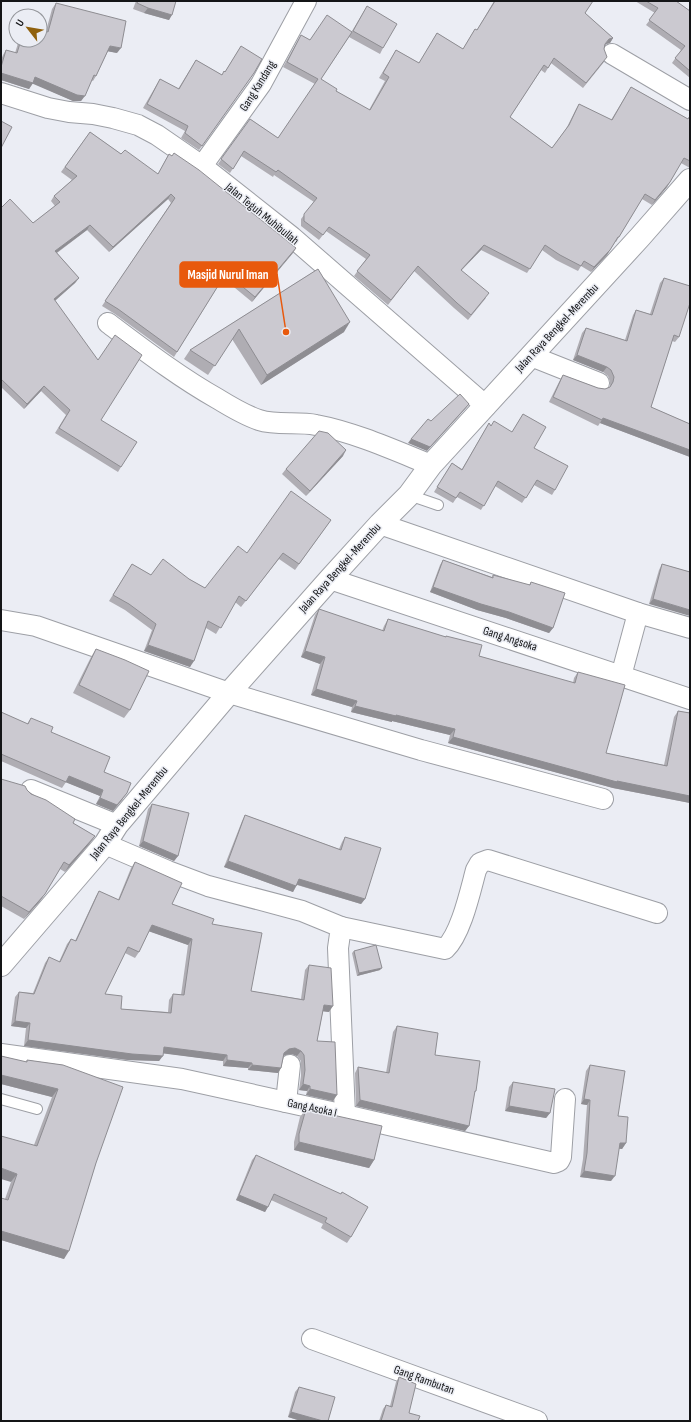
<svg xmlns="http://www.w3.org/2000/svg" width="691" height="1422" font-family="'Sofia Sans Condensed',sans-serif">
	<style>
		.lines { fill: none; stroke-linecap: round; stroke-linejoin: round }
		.lane-casing { stroke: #9d9fa5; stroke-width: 12 }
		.street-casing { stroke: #9d9fa5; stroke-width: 22 }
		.secondary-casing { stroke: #9d9fa5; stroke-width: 24 }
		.lane { stroke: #fff; stroke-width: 10 }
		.street { stroke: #fff; stroke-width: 20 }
		.secondary { stroke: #fff; stroke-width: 22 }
		.wall { fill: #afadb3; fill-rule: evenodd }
		.shaded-wall { fill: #8e8d92 }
		.building { fill: #cbc9d0; stroke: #8e8d92; fill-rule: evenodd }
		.labels { text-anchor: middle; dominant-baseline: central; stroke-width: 3; stroke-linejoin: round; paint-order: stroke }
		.street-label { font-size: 12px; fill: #141517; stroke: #ebedf4 }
		.leader { fill: none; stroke: #e8590c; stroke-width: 1.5 }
		.callout-dot { fill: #e8590c; stroke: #ebedf4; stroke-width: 1.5 }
		.callout { fill: #e8590c; stroke: #e8590c; stroke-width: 1.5 }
		.callout-label { font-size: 13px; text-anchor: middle; font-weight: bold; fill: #fff }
	</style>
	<rect width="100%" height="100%" fill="#ebedf4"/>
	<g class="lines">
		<defs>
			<g id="lane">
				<path d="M409,495L438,505"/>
				<path d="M1,1099L37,1109"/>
			</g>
			<g id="street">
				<path d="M612,54L690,100"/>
				<path d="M1,93L48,108L69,112L93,114L113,118L138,125L157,135L202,166L292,237L486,406"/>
				<path d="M202,166L261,84L306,1"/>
				<path d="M108,323C144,350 179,377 218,399C231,407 244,415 259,420C277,426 298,421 316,425C354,432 396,451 431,465"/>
				<path d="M531,356L599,383"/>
				<path d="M380,524L638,613L690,628"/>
				<path d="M330,579L690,699"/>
				<path d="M1,620L36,626L229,693L421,750L603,799"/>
				<path d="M621,676L638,613"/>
				<path d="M31,790L117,825"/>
				<path d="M105,844L168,871L208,886L302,911L341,927L338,948L345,1115"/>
				<path d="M341,927L445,949C461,934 470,892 476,870L480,863L488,860L657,913"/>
				<path d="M1,1054L182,1079L345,1115L554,1163L559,1161L561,1157L565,1099"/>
				<path d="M286,1102L290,1065"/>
				<path d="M312,1339L537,1421"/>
			</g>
			<path id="secondary" d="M1,965L105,844L117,825L229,693L330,579L380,524L409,495L431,465L640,237L690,180"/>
		</defs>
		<use href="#lane" class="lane-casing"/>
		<use href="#street" class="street-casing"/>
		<use href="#secondary" class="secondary-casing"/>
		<use href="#lane" class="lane"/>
		<use href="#street" class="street"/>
		<use href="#secondary" class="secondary"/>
	</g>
	<g class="wall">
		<path d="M136,1H176L169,20L144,13L133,9Z"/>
		<path d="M494,1H593L585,13L613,38L610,43L606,44L605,45L604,49V62L583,88L551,63L545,73L541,70L510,117L552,148L566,129L576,109L579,104L611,120L631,87L688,119L690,115V168L681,163L667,187L652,205L642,199L619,237L616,242H615L607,255L591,272L581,266L578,271L556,260L542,250L527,273L481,250L461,270L486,298L468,320L454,308L414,271L388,305L354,276L366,259L326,231L319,240L301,226V219L314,202L274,175L273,177L241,156L230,173L218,164L250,119L278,138L315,84L283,67L298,40L301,35L310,40L352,31L367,6L383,48L380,54L349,37L321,79L336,91L369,110L385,81L379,78L396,50L419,63L437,33L463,49L475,29L477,30Z"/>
		<path d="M635,1H676L690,11V78L672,63L681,50L646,25L655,13Z"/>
		<path d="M56,3L117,53L108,51L96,76L93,81L91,80L81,101H73L33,83L29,89L1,80V60L3,55L6,50L15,53L19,40H40L46,31L52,9Z"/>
		<path d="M241,46L254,73L199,150L181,138L185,131L143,108L157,84L160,79L178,89L196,60L222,75L225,72Z"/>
		<path d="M90,132L121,154L158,174L166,159L169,154L296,248L252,302L223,278L174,357L115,314L102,306L171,203L168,199L109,252L87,230L57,253L79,278L75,283L55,301L101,420L121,467L118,472L55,433L66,415L41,391L24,409L1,387V208L33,223L55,206L51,201L54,196L72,180L61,172Z"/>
		<path d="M318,269L344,332L261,385L232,339L208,375L184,359L190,350Z"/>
		<path d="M664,278L679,337L675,342L672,341L651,407L690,424V457L600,423L598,426L549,402L560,380L563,375L598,388L605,389L610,387V382L608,376L603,372L573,360L582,333L586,328L625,340L633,315L636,310L650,314L660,283Z"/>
		<path d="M523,414L534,448L555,490L552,495L534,485L522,503L495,486L481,510L457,497L453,503L434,492L452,463L462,469L489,423L491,426L512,432Z"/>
		<path d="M343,456L306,496L282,474L286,469Z"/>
		<path d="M331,520L295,570L279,559L241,607L235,602L216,634L206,628L190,667L144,651L152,630L125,610L109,601L132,564L151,575L189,579L205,588L247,553Z"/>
		<path d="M443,560L492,577L493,575L529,585L531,582L553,628L549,633L506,618L477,610L430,592L440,565Z"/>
		<path d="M662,564L690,572L649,604L659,570Z"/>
		<path d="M319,609L382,631L384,626L388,619L445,637L446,636L479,656L573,683L574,678L578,672L606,753L664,765L674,717L678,711L690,713V803L613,788L448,743L450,735L392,721V722L351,712L352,707L311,695L320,664L301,657L315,615Z"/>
		<path d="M96,649L130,710L124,718L73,693L91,657Z"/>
		<path d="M1,712L27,724L31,718L51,732L104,772L123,799L113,811L96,804L100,796L66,782L62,788L1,761Z"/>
		<path d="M1,779L27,790L73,823L95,836L90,843L65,872L60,869L40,901L24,919L1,906Z"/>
		<path d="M152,804L178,856L174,861L139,846L148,809Z"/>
		<path d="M245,815L339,849L342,842L345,837L365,899L361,904L297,885L293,892L224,867L242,821Z"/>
		<path d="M135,862L172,904L212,924L251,991L301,999L305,970L309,965L329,1012L323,1011L317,1041L333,1101L306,1095L307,1091L299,1090L301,1076V1061L297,1056L292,1054L285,1055L284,1056L281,1068L278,1073L248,1070V1068L223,1066V1061L163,1053L159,1061L128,1060L24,1046L26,1028L11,1026L15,997L19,992L33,993L45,963L49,957L59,962L67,944L71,939L75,941L96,896L99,891L118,900L131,868ZM149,931L188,945L181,995L173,994L169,1000L168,1012L121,1009L105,994L125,953L135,958L139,952Z"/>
		<path d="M354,951L380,970L357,976L352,953Z"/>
		<path d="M397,1026L435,1055L476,1091L474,1093L469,1126L465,1131L356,1106L355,1073L358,1067L386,1073L393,1032Z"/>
		<path d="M1,1056L26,1062L27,1060L63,1065L96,1163L64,1259L1,1240V1198L5,1199L11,1182L34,1145L52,1097L1,1084Z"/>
		<path d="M590,1065L618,1116L626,1143L622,1149H619L611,1181L580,1177L583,1159L587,1105L581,1104L586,1071Z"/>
		<path d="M513,1082L550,1113L546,1118L505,1111L509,1087Z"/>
		<path d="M306,1109L374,1160L369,1168L294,1150V1142L300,1117Z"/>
		<path d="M256,1155L351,1237L347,1243L321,1228L323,1224L271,1200L265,1212L236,1200L252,1160Z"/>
		<path d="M399,1377L409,1413L418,1421H379L383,1409L386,1405L390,1406L396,1382Z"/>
		<path d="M299,1387L328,1421H301L288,1417L295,1392Z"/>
	</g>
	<g class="shaded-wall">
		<path d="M148,8L172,15L169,20L144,13Z"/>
		<path d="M613,38L610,43L606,44L602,49L609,39Z"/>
		<path d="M110,46L121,48L117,53L106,51Z"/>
		<path d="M1,73L33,83L29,89L1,80Z"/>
		<path d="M35,77L85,96L81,101H73L31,83Z"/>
		<path d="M670,182L667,187L652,205L655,200Z"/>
		<path d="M171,194L168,199L109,252L113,247Z"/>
		<path d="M90,225L87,230L52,256L55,251Z"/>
		<path d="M484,245L481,250L457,275L461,270Z"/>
		<path d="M296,248L293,253L252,302L255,297Z"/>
		<path d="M610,250L607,255L591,272L594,267Z"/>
		<path d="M79,278L75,283L51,304L54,299Z"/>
		<path d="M350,322L344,332L261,385L267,375Z"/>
		<path d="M577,355L607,367L603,372L573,360Z"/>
		<path d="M44,386L41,391L24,409L27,404Z"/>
		<path d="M469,404L466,408L427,451L408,443L411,439Z"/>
		<path d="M603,418L690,450V457L600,423Z"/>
		<path d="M346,450L343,456L306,496L310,491Z"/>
		<path d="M433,587L509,612L553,628L549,633L506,618L477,610L430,592Z"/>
		<path d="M653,599L690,610V616L649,604Z"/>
		<path d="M148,645L194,661L190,667L144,651Z"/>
		<path d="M305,651L325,657L320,664L301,657Z"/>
		<path d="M316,689L357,701L352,707L311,695Z"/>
		<path d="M355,706L396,715L455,729L450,735L392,721V722L351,712Z"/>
		<path d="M453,737L690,796V803L613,788L448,743Z"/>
		<path d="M69,776L103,790L100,796L65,782Z"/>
		<path d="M127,793L113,811L96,804L100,798Z"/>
		<path d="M95,836L90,843L65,872L69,865Z"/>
		<path d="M143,841L178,856L174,861L139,846Z"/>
		<path d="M228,861L296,886L293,892L224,867Z"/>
		<path d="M299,879L365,899L361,904L295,884Z"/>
		<path d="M45,894L40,901L24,919L29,912Z"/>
		<path d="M152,925L192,939L188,945L148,931Z"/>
		<path d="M382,968L380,970L357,976L359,973Z"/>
		<path d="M324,1005L333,1006L329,1012L320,1011Z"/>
		<path d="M15,1021L30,1023L26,1028L11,1026Z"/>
		<path d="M28,1040L163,1056L159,1061L128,1060L24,1046Z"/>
		<path d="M164,1047L227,1055L223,1061L160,1053Z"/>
		<path d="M295,1048L301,1051L297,1056L292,1054L285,1055L281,1059L284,1053L289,1049Z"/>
		<path d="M227,1060L252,1063L248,1068L223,1066Z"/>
		<path d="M252,1065L281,1068L278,1073L248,1070Z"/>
		<path d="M1,1075L58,1089L52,1097L1,1084Z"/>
		<path d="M303,1084L310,1086L307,1091L299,1090Z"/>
		<path d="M310,1089L337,1095L333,1101L306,1095Z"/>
		<path d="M584,1099L590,1100L587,1105L581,1104Z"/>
		<path d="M360,1100L469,1126L465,1131L356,1106Z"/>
		<path d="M509,1106L550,1113L546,1118L505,1111Z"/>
		<path d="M299,1142L374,1160L369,1168L294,1150Z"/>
		<path d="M620,1143H626L622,1149L616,1148Z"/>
		<path d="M1,1168L17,1174L11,1182L1,1179Z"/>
		<path d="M584,1171L615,1176L611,1181L580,1177Z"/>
		<path d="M239,1195L268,1207L265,1212L236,1200Z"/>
		<path d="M1,1231L69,1251L64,1259L1,1240Z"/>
		<path d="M291,1412L323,1421H301L288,1417Z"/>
	</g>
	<g class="building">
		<path d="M138,1H176L172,15L148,8L137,3Z"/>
		<path d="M495,1H593L585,13L613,38L609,39L605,44L604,49L607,57L586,83L554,58L548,68L544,65L510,117L552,148L569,125L579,104L612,120L631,87L688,119L690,116V161L684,158L670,182L655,200L645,194L619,237H618L610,250L594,267L584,261L581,266L560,255L545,245L530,269L484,245L461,270L489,293L471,315L457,303L418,266L391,300L357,271L370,255L329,227L323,235L304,221V214L317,198L278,170L276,172L244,151L233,169L221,159L250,119L278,138L318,79L287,62L301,35L310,40L327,15L352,32L321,79L337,89L336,91L370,110L389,77L383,73L396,50L419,63L437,33L463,49L475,29L477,30Z"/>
		<path d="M646,1H676L690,11V71L675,58L685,46L649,20L658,8Z"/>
		<path d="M56,3L126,21L121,48L110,46L96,76L94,75L85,96L77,95L35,77L33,83L1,73V67L6,50L17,53L21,40H40V29L48,32Z"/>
		<path d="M367,6L397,24L383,48L353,31Z"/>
		<path d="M241,46L262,59L254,73L202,146L185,133L188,126L147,104L160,79L179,89L196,60L222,75L224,71L225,72Z"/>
		<path d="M1,121L12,127L1,148Z"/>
		<path d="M90,132L121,154L125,150L158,174L169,154L172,156L174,153L199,170L296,248L255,297L226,273L177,352L118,309L105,301L175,198L171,194L113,247L90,225L55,251L79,278L54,299L98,360L115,335L142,355L101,420L137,442L121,467L59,428L70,410L44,386L27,404L1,379V208L10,199L33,223L60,202L54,196L77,176L65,167Z"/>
		<path d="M318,269L350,322L267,375L239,329L215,366L190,350Z"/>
		<path d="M664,278L690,286V303L679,337L674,335L651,407L690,424V450L603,418L602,420L553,397L563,375L598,388L605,389L610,387L613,382L614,377L611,370L607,367L577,355L586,328L627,341L636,310L652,315Z"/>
		<path d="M460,394L469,404L430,447L411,439L428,419L431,421Z"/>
		<path d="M523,414L546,427L534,448L568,466L555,490L537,480L526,498L498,481L484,506L460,492L456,498L437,487L452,463L462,470L489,423L491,426L494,421L512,432Z"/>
		<path d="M319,431L328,433L346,450L310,491L286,469Z"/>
		<path d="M291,491L331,520L299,564L283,553L246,601L239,596L221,628L208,621L194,661L148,645L156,624L129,604L113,595L132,564L151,575L163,559L189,579L205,588L238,546L247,553Z"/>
		<path d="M443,560L493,578V575L530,585L531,582L565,593L553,628L509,612L481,604L433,587Z"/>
		<path d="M662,564L690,572V610L653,599Z"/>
		<path d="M319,609L384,631L388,619L446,637V636L482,645L479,656L575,683L578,672L625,685L606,753L667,766L678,711L690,713V796L617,781V782L453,737L455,729L396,715V716L355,706L357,701L316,689L325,657L305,651Z"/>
		<path d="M96,649L125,660L149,671L130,710L79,685Z"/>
		<path d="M1,712L28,724L31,718L53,727L51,732L110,757L104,772L131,783L127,793L117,805L100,798L103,790L69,776L66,782L1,754Z"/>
		<path d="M1,779L25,786L27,790L31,794L46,800L75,819L73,823L95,836L69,865L64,862L45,894L29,912L1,896Z"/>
		<path d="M152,804L189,813L178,856L143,841Z"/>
		<path d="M245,815L341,850L345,837L381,848L365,899L299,879L296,886L228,861Z"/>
		<path d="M135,862L182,883L172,904L214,919L212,924L262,933L251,991L304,1000L309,965L331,968L333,1006L324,1005L317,1041L335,1042L337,1095L310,1089V1086L303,1084L305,1070L304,1055L301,1051L295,1048L289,1049L284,1053L281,1068L252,1065V1063L227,1060V1055L164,1047L163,1056L132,1054L28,1040L30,1023L15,1021L19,992L34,994L49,957L60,962L71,939L76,941L99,891L119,900ZM152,925L192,939L184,995L173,994L171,1013L121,1009L122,996L105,994L128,947L139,952Z"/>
		<path d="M376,945L382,968L359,973L354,951Z"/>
		<path d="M397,1026L438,1033L435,1055L480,1061L476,1091H475L469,1126L360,1100L358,1067L389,1073Z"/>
		<path d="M1,1056L27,1062V1060L63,1065L123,1087L96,1163L69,1251L1,1231V1198L8,1200L17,1174L1,1168V1136L37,1146L58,1089L1,1075Z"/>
		<path d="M590,1065L625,1071L618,1116L628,1117L626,1143H620L615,1176L584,1171L587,1153L590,1100L584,1099Z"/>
		<path d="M513,1082L555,1089L550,1113L509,1106Z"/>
		<path d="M306,1109L382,1126L374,1160L299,1142V1134Z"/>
		<path d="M256,1155L341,1194L342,1192L368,1207L351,1237L325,1222L327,1218L274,1194L268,1207L239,1195Z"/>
		<path d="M399,1377L416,1384L409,1413L420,1416L418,1421H381L386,1405L392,1407Z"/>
		<path d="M299,1387L335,1397L328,1421H323L291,1412Z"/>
	</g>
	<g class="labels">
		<g class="street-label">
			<text transform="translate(258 86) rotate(-58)">Gang Kandang</text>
			<text transform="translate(262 214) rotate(39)">Jalan Teguh Muhibullah</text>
			<text transform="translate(557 328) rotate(-47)">Jalan Raya Bengkel-Merembu</text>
			<text transform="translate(340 568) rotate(-48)">Jalan Raya Bengkel-Merembu</text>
			<text transform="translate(510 639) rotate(18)">Gang Angsoka</text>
			<text transform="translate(129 813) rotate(-51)">Jalan Raya Bengkel-Merembu</text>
			<text transform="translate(312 1108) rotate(12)">Gang Asoka I</text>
			<text transform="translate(424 1380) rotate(20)">Gang Rambutan</text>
		</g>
	</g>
	<path class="leader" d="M286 332L277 274"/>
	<circle class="callout-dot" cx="286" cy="332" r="4"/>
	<rect class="callout" x="180" y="262" width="97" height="25" rx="4"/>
	<g class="callout-label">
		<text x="228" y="279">Masjid Nurul Iman</text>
	</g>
	<rect width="691" height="1422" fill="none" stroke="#141517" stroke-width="4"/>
	<g transform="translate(28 28) rotate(301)"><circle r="19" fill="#ebedf4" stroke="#95979c"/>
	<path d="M0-3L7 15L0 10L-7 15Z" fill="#90610d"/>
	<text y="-6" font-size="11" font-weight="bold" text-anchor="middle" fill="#141517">U</text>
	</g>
</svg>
